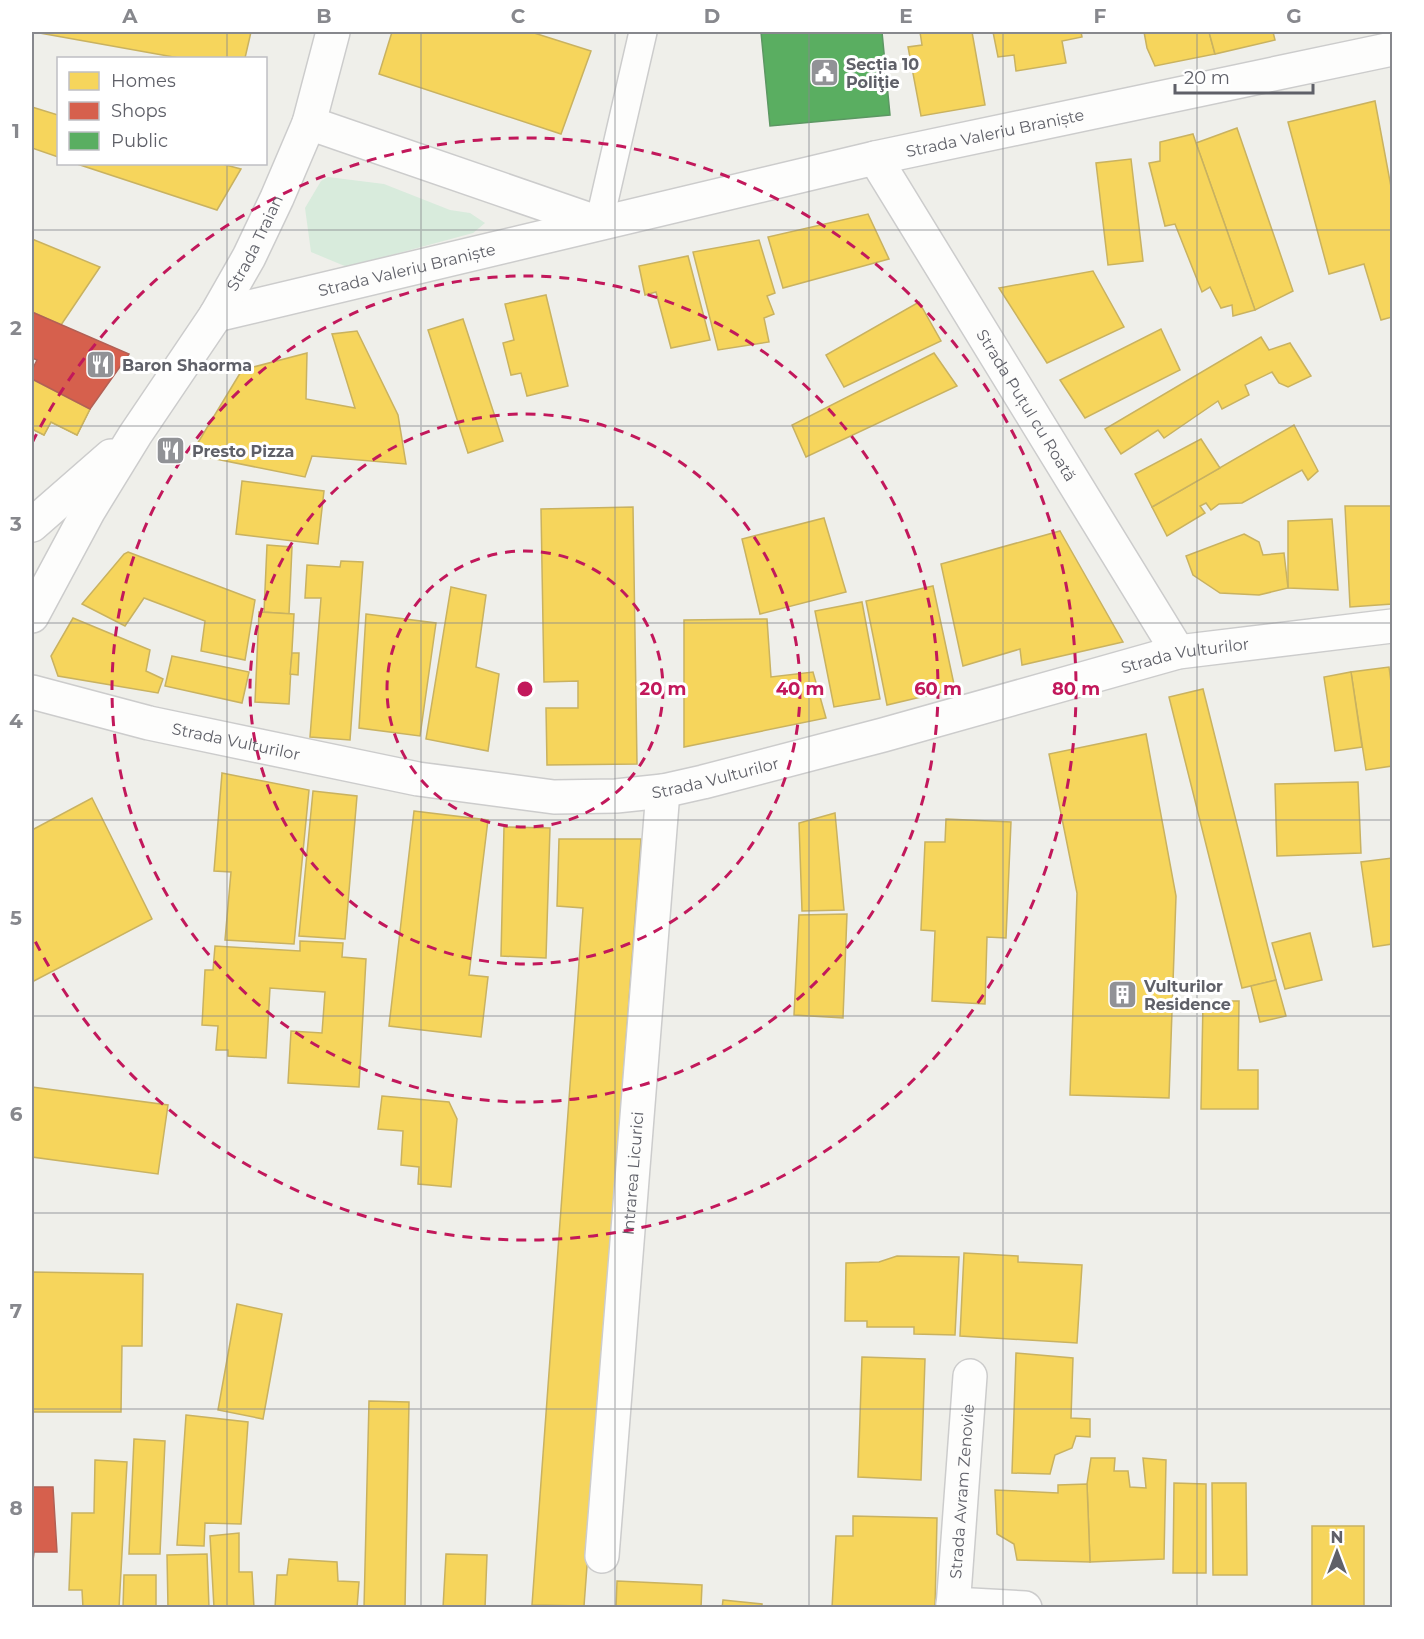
<svg xmlns="http://www.w3.org/2000/svg" width="1424" height="1639" font-family="Montserrat,sans-serif">
	<style>
		.green { fill: #d8ebdc }
		.homes { fill: #f6d55c; stroke: #c9b260; stroke-width: 1.5 }
		.shops { fill: #d6604d; stroke: #b26055; stroke-width: 1.5 }
		.public { fill: #5aae61; stroke: #5c9763; stroke-width: 1.5 }
		.lines { fill: none; stroke-linecap: round; stroke-linejoin: round }
		.service-casing { stroke: #ccc; stroke-width: 30 }
		.minor-casing { stroke: #ccc; stroke-width: 36 }
		.tertiary-casing { stroke: #ccc; stroke-width: 36 }
		.service { stroke: #fdfdfc; stroke-width: 27 }
		.minor { stroke: #fdfdfc; stroke-width: 33 }
		.tertiary { stroke: #fdfdfc; stroke-width: 33 }
		.grid { fill: none; stroke: #87888d; stroke-width: 1.5; stroke-opacity: 0.55 }
		.ring { fill: none; stroke: #c2185b; stroke-width: 3; stroke-dasharray: 10 8 }
		.labels { text-anchor: middle; dominant-baseline: central; stroke-width: 6; stroke-linejoin: round; paint-order: stroke }
		.poi-label { font-size: 16px; font-weight: bold; fill: #5f6068; stroke: #fff; text-anchor: start }
		.street-label { font-size: 16px; fill: #5f6068; stroke: #fff }
		.centre { fill: #c2185b; stroke: #fff; stroke-width: 3 }
		.ring-label { font-size: 18px; text-anchor: middle; font-weight: bold; fill: #c2185b; stroke: #fff; stroke-width: 6; stroke-linejoin: round; paint-order: stroke }
		.neatline { fill: none; stroke: #87888d; stroke-width: 2 }
		.grid-label { font-size: 20px; text-anchor: middle; font-weight: bold; fill: #87888d }
	</style>
	<rect width="100%" height="100%" fill="#efefea"/>
	<path class="green" d="M328,177L384,184L450,210L470,213L485,223L473,233L347,267L311,252L305,208L321,181Z"/>
	<g class="homes">
		<path d="M34,32H251L245,58H179Z"/>
		<path d="M392,32H531L591,51L561,134L379,74Z"/>
		<path d="M920,32H972L985,105L921,116L908,47L922,45Z"/>
		<path d="M993,32H1081L1082,37L1062,41L1066,63L1016,71L1014,55L998,57Z"/>
		<path d="M1144,32H1209L1215,54L1155,66L1147,48Z"/>
		<path d="M1209,32H1273L1275,40L1215,54Z"/>
		<path d="M1375,101L1392,192V317L1381,320L1364,264L1329,274L1288,122Z"/>
		<path d="M32,107L58,115V157L32,148Z"/>
		<path d="M1237,128L1293,291L1255,310L1196,143Z"/>
		<path d="M1193,134L1196,143L1255,310L1233,316L1232,305L1221,308L1210,287L1202,292L1175,224L1165,226L1149,163L1160,161V142Z"/>
		<path d="M1131,159L1143,261L1108,265L1096,163Z"/>
		<path d="M77,164H222L241,169L217,210Z"/>
		<path d="M868,214L889,259L783,288L768,237Z"/>
		<path d="M32,239L100,267L61,325L32,312Z"/>
		<path d="M759,240L775,293L767,296L774,314L764,318L769,342L718,350L693,252Z"/>
		<path d="M688,256L710,340L671,348L656,292L645,295L639,266Z"/>
		<path d="M1093,271L1124,327L1047,363L999,288Z"/>
		<path d="M546,295L568,386L527,396L521,373L511,375L503,343L514,340L505,304Z"/>
		<path d="M919,302L941,341L844,387L826,355Z"/>
		<path d="M463,319L503,441L468,453L428,330Z"/>
		<path d="M1161,329L1180,370L1085,418L1060,380Z"/>
		<path d="M357,331L398,415L406,464L312,456L305,477L191,454L242,370L307,353L306,399L355,408L332,334Z"/>
		<path d="M1261,337L1269,350L1290,343L1311,376L1288,387L1279,383L1272,372L1245,385L1249,395L1222,409L1218,401L1164,438L1158,430L1121,454L1105,429Z"/>
		<path d="M934,353L957,386L806,457L792,425Z"/>
		<path d="M32,379L90,409L77,435L51,422L44,435L32,429Z"/>
		<path d="M32,379L90,409L77,435L51,422L44,435L32,429Z"/>
		<path d="M1294,425L1318,471L1308,480L1302,470L1242,503L1219,504L1211,510L1206,503L1200,506L1205,513L1167,536L1152,507Z"/>
		<path d="M1201,439L1220,468L1152,507L1135,474Z"/>
		<path d="M242,481L324,491L318,544L236,534Z"/>
		<path d="M1345,506H1392V604L1350,607Z"/>
		<path d="M633,507L637,764L547,765L546,708H578V681L544,682L541,509Z"/>
		<path d="M824,518L846,592L760,614L742,539Z"/>
		<path d="M1332,519L1338,590L1288,588V521Z"/>
		<path d="M1060,531L1123,642L1022,665L1020,649L963,666L941,564Z"/>
		<path d="M1244,534L1259,542L1263,555L1284,553L1288,588L1259,595L1220,593L1193,575L1186,556Z"/>
		<path d="M267,545L292,547L289,614L264,612Z"/>
		<path d="M128,552L255,600L245,660L201,651L205,621L144,598L125,626L82,604L124,554Z"/>
		<path d="M341,561L363,562L350,740L310,737L321,598H305L307,565L340,567Z"/>
		<path d="M933,586L955,689L887,705L866,601Z"/>
		<path d="M451,587L486,595L476,667L499,674L488,751L426,739Z"/>
		<path d="M862,602L880,699L834,707L815,611Z"/>
		<path d="M259,612L294,614L289,704L255,702Z"/>
		<path d="M366,614L436,623L420,736L359,728Z"/>
		<path d="M73,618L150,650L146,671L163,679L158,693L58,676L51,656Z"/>
		<path d="M767,619L771,677L813,672L826,718L684,747V620Z"/>
		<path d="M292,653H299L298,675L290,674Z"/>
		<path d="M172,656L249,672L242,703L165,686Z"/>
		<path d="M1389,667L1392,690V766L1366,770L1351,672Z"/>
		<path d="M1351,672L1362,747L1335,751L1324,677Z"/>
		<path d="M1203,689L1276,980L1242,988L1169,697Z"/>
		<path d="M1146,734L1176,896L1169,1098L1070,1095L1077,893L1049,754Z"/>
		<path d="M222,773L309,790L294,944L225,940L231,872L214,871Z"/>
		<path d="M1358,782L1361,853L1277,856L1275,784Z"/>
		<path d="M313,791L357,796L345,939L299,936Z"/>
		<path d="M92,798L152,919L32,982V830Z"/>
		<path d="M414,811L488,820L469,975L488,977L481,1037L389,1026Z"/>
		<path d="M835,813L844,910L802,911L799,823Z"/>
		<path d="M946,819L1011,822L1006,938L987,937L985,1004L932,1001L935,931L921,930L925,842H945Z"/>
		<path d="M504,827L550,828L546,958L501,956Z"/>
		<path d="M559,839H641L584,1606L532,1605L583,908L557,906Z"/>
		<path d="M1392,858V944L1373,947L1361,862Z"/>
		<path d="M847,914L843,1018L794,1015L799,915Z"/>
		<path d="M1310,933L1322,980L1285,989L1272,943Z"/>
		<path d="M300,941L343,943L342,957L366,959L359,1087L288,1083L291,1031L322,1033L325,992L270,988L266,1058L228,1056V1050H216L218,1026L202,1025L205,970H213L215,946L300,951Z"/>
		<path d="M1276,980L1286,1016L1260,1022L1251,986Z"/>
		<path d="M1203,1001H1239L1238,1070H1258V1109H1201Z"/>
		<path d="M32,1087L168,1105L158,1174L32,1157Z"/>
		<path d="M382,1096L449,1102L457,1119L451,1187L418,1184L419,1167L401,1165L403,1131L378,1129Z"/>
		<path d="M964,1253L1018,1256V1262L1082,1265L1077,1343L960,1336Z"/>
		<path d="M897,1256L959,1257L955,1335L914,1334V1327H867V1321H845L846,1263L879,1262Z"/>
		<path d="M32,1272L143,1274L142,1346H122L121,1412H32Z"/>
		<path d="M237,1304L282,1314L263,1419L218,1410Z"/>
		<path d="M1016,1353L1073,1358L1071,1418L1090,1419V1437L1076,1436L1072,1448L1055,1455L1050,1474L1012,1473Z"/>
		<path d="M862,1357L925,1359L921,1480L858,1477Z"/>
		<path d="M369,1401L409,1402L405,1608H364Z"/>
		<path d="M186,1415L248,1422L241,1524L205,1523L204,1546L177,1545Z"/>
		<path d="M134,1439L165,1441L160,1554H129Z"/>
		<path d="M1091,1458H1115L1114,1471H1128L1130,1487L1146,1488L1143,1458L1166,1460L1164,1559L1090,1562L1087,1484Z"/>
		<path d="M95,1460L127,1462L119,1608H83L82,1590H69L72,1513H94Z"/>
		<path d="M1174,1483L1206,1484V1573H1173Z"/>
		<path d="M1212,1483H1246L1247,1575H1213Z"/>
		<path d="M1087,1484L1090,1562L1017,1560L1014,1544L997,1534L995,1490L1058,1493V1485Z"/>
		<path d="M853,1516L937,1518L935,1608H832L836,1536H853Z"/>
		<rect x="1312" y="1526" width="52" height="82"/>
		<path d="M239,1533V1572H252L254,1608H214L210,1536Z"/>
		<path d="M207,1554L209,1608H168L167,1555Z"/>
		<path d="M446,1554L487,1555L485,1608H443Z"/>
		<path d="M289,1559L337,1562L338,1581L359,1582L357,1608H275L277,1575H287Z"/>
		<path d="M124,1575H156V1608H123Z"/>
		<path d="M617,1581L702,1585L701,1608H616Z"/>
		<path d="M723,1600L762,1604V1608H722Z"/>
	</g>
	<g class="shops">
		<path d="M32,312L129,354L90,409L32,379V370L37,360L32,358Z"/>
		<path d="M32,1487H53L57,1552H34L32,1570Z"/>
	</g>
	<path class="public" d="M761,32H882L890,115L770,126Z"/>
	<g class="lines">
		<defs>
			<path id="service" d="M599,223L643,32"/>
			<g id="minor">
				<path d="M309,123L599,223"/>
				<path id="s1" d="M875,158L1178,652"/>
				<path id="s2" d="M216,315L875,158L1392,49"/>
				<path id="s3" d="M32,692L149,723L418,779L554,797L616,796L663,791L703,782L883,735L1178,652L1392,626"/>
				<path id="s4" d="M602,1556L663,791"/>
				<path d="M953,1604L1025,1608"/>
				<path id="s5" d="M953,1608L970,1376"/>
			</g>
			<g id="tertiary">
				<path d="M32,525L111,456"/>
				<path id="s6" d="M32,616L89,510L135,435L216,315L249,257L277,198L309,123L333,32"/>
			</g>
		</defs>
		<use href="#service" class="service-casing"/>
		<use href="#minor" class="minor-casing"/>
		<use href="#tertiary" class="tertiary-casing"/>
		<use href="#service" class="service"/>
		<use href="#minor" class="minor"/>
		<use href="#tertiary" class="tertiary"/>
	</g>
	<path class="grid" d="M227,32V58M421,32V1608M615,32V1608M809,32V1608M1003,32V1608M1197,32V1608M227,164V1608M32,230H1392M32,426H1392M32,623H1392M32,820H1392M32,1016H1392M32,1213H1392M32,1409H1392"/>
	<g class="ring">
		<circle cx="525" cy="689" r="138"/>
		<circle cx="525" cy="689" r="275"/>
		<circle cx="525" cy="689" r="413"/>
		<path d="M32 443A551 551 0 1 1 32 935"/>
	</g>
	<defs>
		<symbol id="civic-square" viewBox="-11 -11 22 22"><rect x="-9" y="-9" width="18" height="18" rx="4" fill="#919296" stroke="#fff"/><path d="M-.6-6.5H3V-4.5H.6V-3L4-1V1h2V6H-6V1h2V-1L-.6-3ZM-1.2 2.5V6h2.4V2.5Z" fill="#fff"/></symbol>
		<symbol id="restaurant-square" viewBox="-11 -11 22 22"><rect x="-9" y="-9" width="18" height="18" rx="4" fill="#919296" stroke="#fff"/><path d="M-5-6h1v4h1v-4h1v4h1v-4h1v5L-1.5 .5V6h-2V.5L-5-1ZM5-6V6H3V1.5H1.5Q1.5-4 5-6Z" fill="#fff"/></symbol>
		<symbol id="building-square" viewBox="-11 -11 22 22"><rect x="-9" y="-9" width="18" height="18" rx="4" fill="#919296" stroke="#fff"/><path d="M-4-6H4V6H1V3H-1V6H-4ZM-2.5-4.3h1.7v1.8h-1.7ZM.8-4.3h1.7v1.8H.8ZM-2.5-1h1.7V.8h-1.7ZM.8-1h1.7V.8H.8Z" fill="#fff"/></symbol>
	</defs>
	<g fill-rule="evenodd">
		<use href="#civic-square" x="808" y="56" width="33" height="33"/>
		<use href="#restaurant-square" x="84" y="348" width="33" height="33"/>
		<use href="#restaurant-square" x="154" y="434" width="33" height="33"/>
		<use href="#building-square" x="1106" y="978" width="33" height="33"/>
	</g>
	<g class="labels">
		<g class="poi-label">
			<text x="846" y="64">Secția 10<tspan x="846" dy="18">Poliţie</tspan></text>
			<text x="122" y="365">Baron Shaorma</text>
			<text x="192" y="451">Presto Pizza</text>
			<text x="1144" y="986">Vulturilor<tspan x="1144" dy="18">Residence</tspan></text>
		</g>
		<g class="street-label">
			<text stroke="none"><textPath href="#s2" startOffset="800">Strada Valeriu Braniște</textPath></text>
			<text stroke="none"><textPath href="#s6" startOffset="435">Strada Traian</textPath></text>
			<text stroke="none"><textPath href="#s2" startOffset="196">Strada Valeriu Braniște</textPath></text>
			<text stroke="none"><textPath href="#s1" startOffset="290">Strada Puțul cu Roată</textPath></text>
			<text stroke="none"><textPath href="#s3" startOffset="1182">Strada Vulturilor</textPath></text>
			<text stroke="none"><textPath href="#s3" startOffset="210">Strada Vulturilor</textPath></text>
			<text stroke="none"><textPath href="#s3" startOffset="696">Strada Vulturilor</textPath></text>
			<text stroke="none"><textPath href="#s4" startOffset="384">Intrarea Licurici</textPath></text>
			<text stroke="none"><textPath href="#s5" startOffset="117">Strada Avram Zenovie</textPath></text>
		</g>
	</g>
	<circle cx="525" cy="689" r="9" class="centre"/>
	<g class="ring-label">
		<text x="663" y="695">20 m</text>
		<text x="800" y="695">40 m</text>
		<text x="938" y="695">60 m</text>
		<text x="1076" y="695">80 m</text>
	</g>
	<rect width="1424" height="1639" fill="none" stroke="#ffffff" stroke-width="66"/>
	<rect x="57" y="57" width="210" height="108" fill="#ffffff" stroke="#bfbfc3" stroke-width="1.5"/>
	<rect x="69" y="72" width="30" height="18" fill="#f6d55c" stroke="#bfbfc3" stroke-width="1.5"/>
	<text x="111" y="87" font-size="18" fill="#5f6068">Homes</text>
	<rect x="69" y="102" width="30" height="18" fill="#d6604d" stroke="#bfbfc3" stroke-width="1.5"/>
	<text x="111" y="117" font-size="18" fill="#5f6068">Shops</text>
	<rect x="69" y="132" width="30" height="18" fill="#5aae61" stroke="#bfbfc3" stroke-width="1.5"/>
	<text x="111" y="147" font-size="18" fill="#5f6068">Public</text>
	<g transform="translate(1337 1552)" stroke="#ffffff" stroke-width="4.5" paint-order="stroke">
	<path d="M0-4.5L10 22L0 15L-10 22Z" fill="#5f6068"/>
	<text y="-9" font-size="16" font-weight="bold" text-anchor="middle" fill="#5f6068">N</text>
	</g>
	<path d="M1175 84v9h138v-9" fill="none" stroke="#5f6068" stroke-width="3"/>
	<text x="1184" y="84" font-size="18" fill="#5f6068" stroke="#ffffff" stroke-width="4.5" paint-order="stroke">20 m</text>
	<rect x="33" y="33" width="1358" height="1573" class="neatline"/>
	<g class="grid-label">
		<text x="130" y="23">A</text>
		<text x="324" y="23">B</text>
		<text x="518" y="23">C</text>
		<text x="712" y="23">D</text>
		<text x="906" y="23">E</text>
		<text x="1100" y="23">F</text>
		<text x="1294" y="23">G</text>
		<text x="16" y="138">1</text>
		<text x="16" y="335">2</text>
		<text x="16" y="531">3</text>
		<text x="16" y="728">4</text>
		<text x="16" y="925">5</text>
		<text x="16" y="1121">6</text>
		<text x="16" y="1318">7</text>
		<text x="16" y="1515">8</text>
	</g>
</svg>
